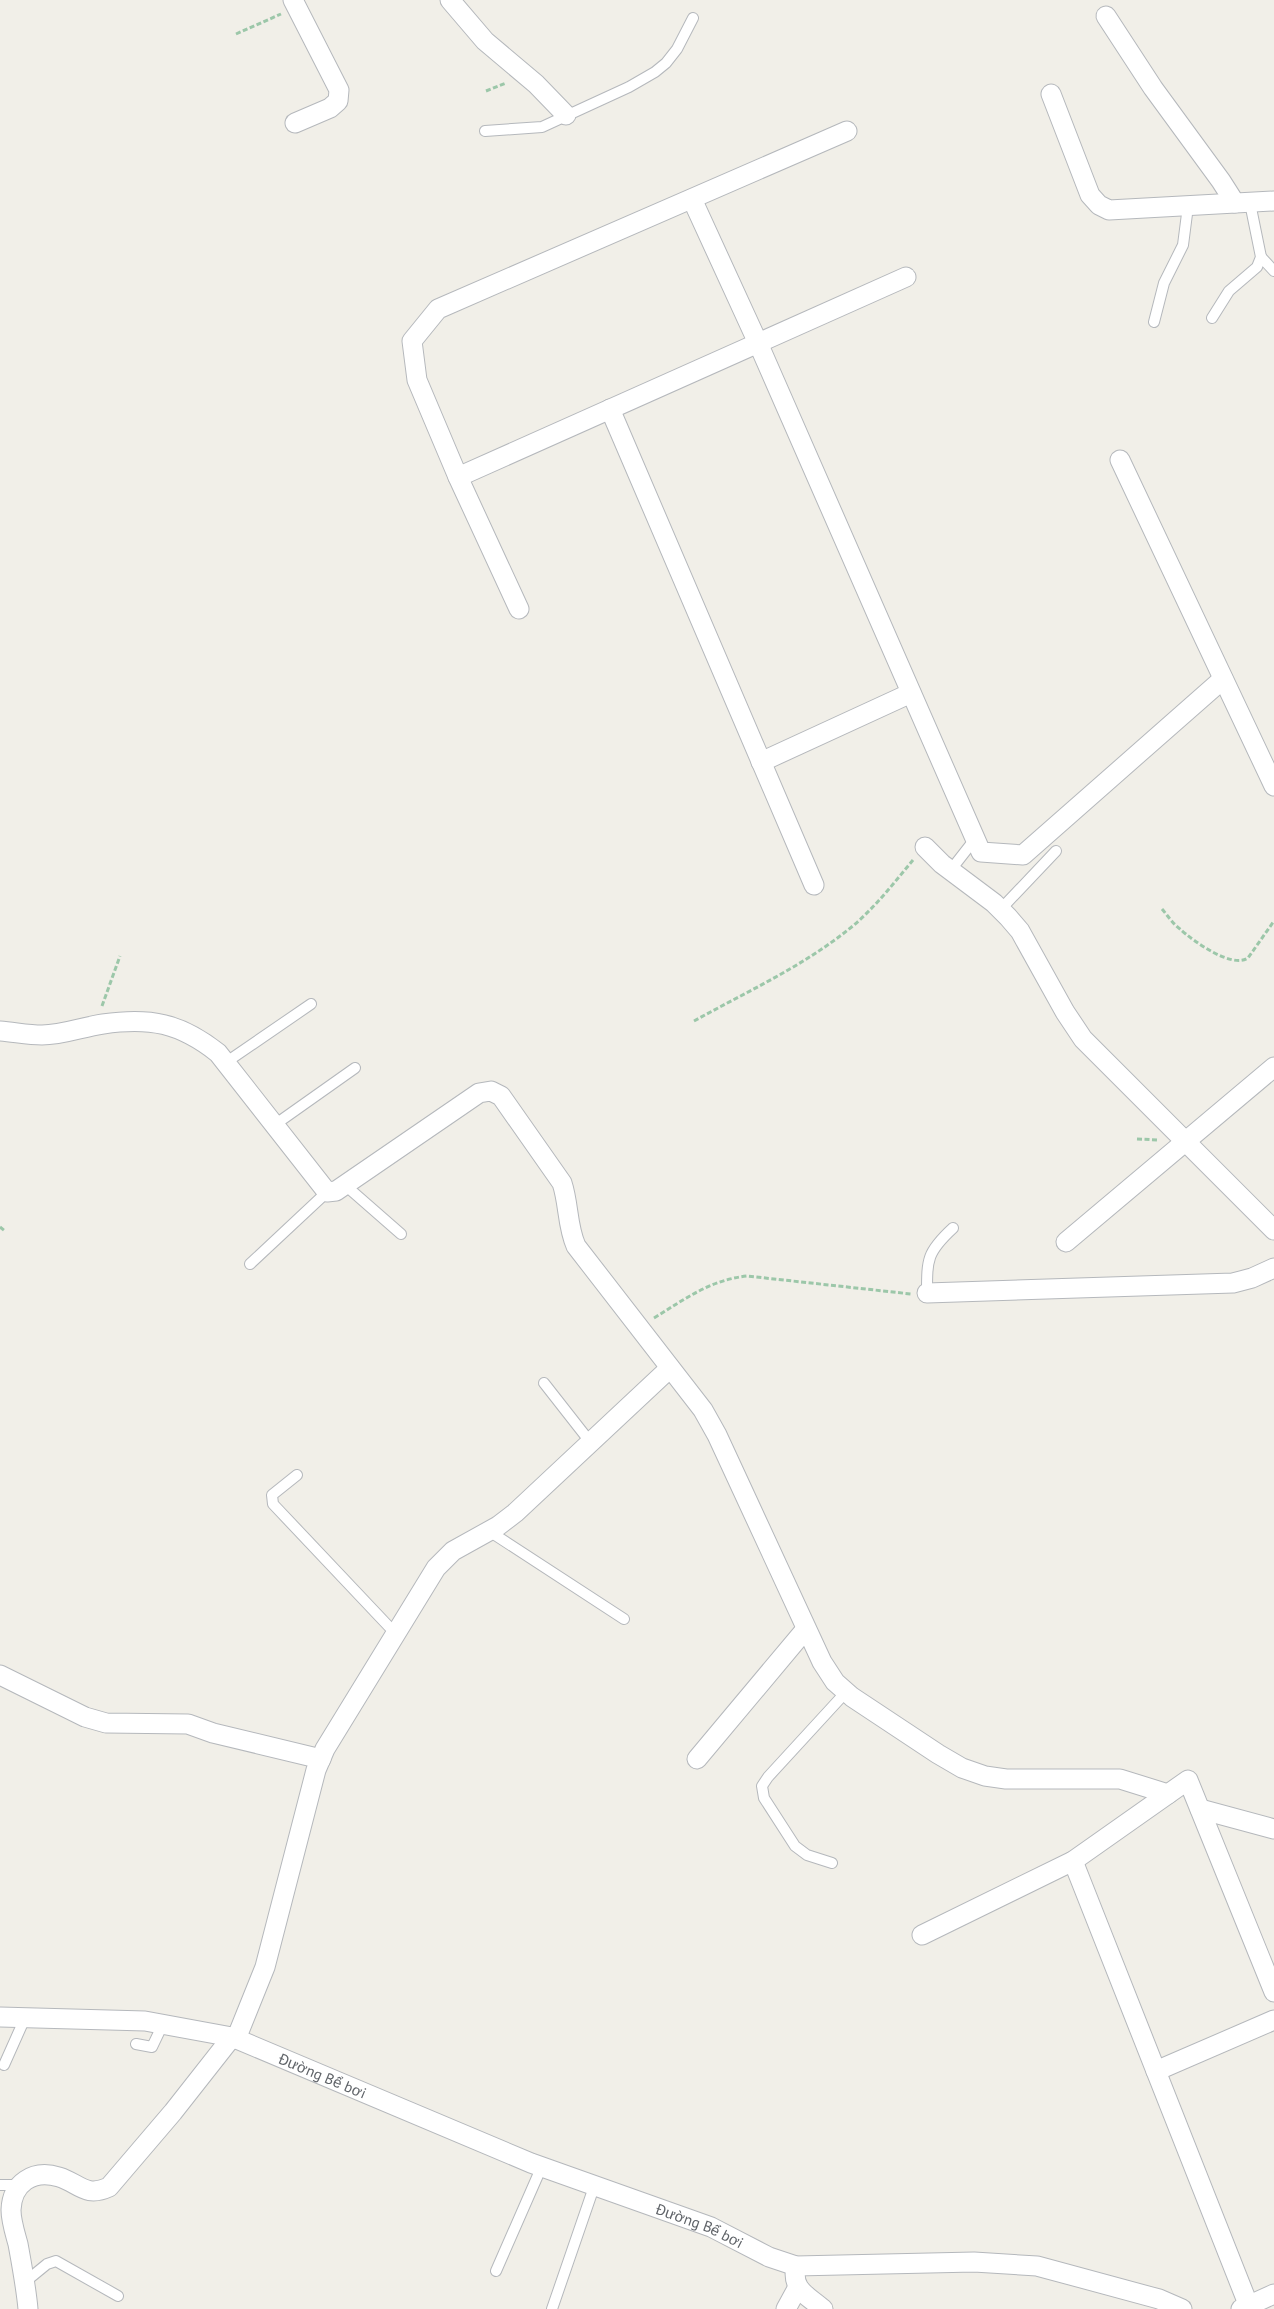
<svg xmlns="http://www.w3.org/2000/svg" width="1274" height="2309" font-family="'PT Sans',sans-serif">
	<style>
		.lines { fill: none; stroke-linecap: round; stroke-linejoin: round }
		.service-casing { stroke: #b5b8bc; stroke-width: 12 }
		.minor-casing { stroke: #b5b8bc; stroke-width: 21 }
		.path { stroke: #9cc7a9; stroke-width: 3; stroke-dasharray: 5 2.5; stroke-linecap: butt }
		.service { stroke: #fff; stroke-width: 10 }
		.minor { stroke: #fff; stroke-width: 19 }
		.labels { text-anchor: middle; dominant-baseline: central; stroke-width: 4.5; stroke-linejoin: round; paint-order: stroke }
		.street-label { font-size: 15px; fill: #5f6368; stroke: #fff }
	</style>
	<rect width="100%" height="100%" fill="#f1efe8"/>
	<g class="lines">
		<defs>
			<g id="service">
				<path d="M485,131L542,127L629,87L655,72L666,63L677,49L693,18"/>
				<path d="M1261,257L1274,271"/>
				<path d="M1212,318L1229,291L1257,267L1261,257L1250,203"/>
				<path d="M1154,322L1164,283L1183,245L1188,206"/>
				<path d="M950,871L975,839"/>
				<path d="M1001,909L1056,851"/>
				<path d="M225,1063L311,1004"/>
				<path d="M273,1126L355,1068"/>
				<path d="M345,1185L401,1234"/>
				<path d="M250,1264L327,1192"/>
				<path d="M927,1293C927,1259 927,1252 953,1228"/>
				<path d="M544,1383L591,1443"/>
				<path d="M297,1475L272,1495L273,1504L394,1632"/>
				<path d="M489,1531L624,1619"/>
				<path d="M832,1863L807,1855L795,1846L764,1798L762,1786L768,1777L846,1692"/>
				<path d="M136,2044L152,2047L163,2024"/>
				<path d="M4,2065L25,2018"/>
				<path d="M0,2185H18"/>
				<path d="M496,2271L542,2166"/>
				<path d="M25,2282L47,2264L56,2261L118,2296"/>
				<path d="M552,2309L595,2184"/>
			</g>
			<g id="minor">
				<path d="M293,0L339,90L338,101L330,108L295,123"/>
				<path d="M450,0L485,41L536,84L566,115"/>
				<path d="M1106,16L1153,88L1221,181L1235,203"/>
				<path d="M1051,94L1090,195L1099,205L1109,210L1274,201"/>
				<path d="M692,199L758,343L981,852L1023,855L1223,679"/>
				<path d="M610,409L814,885"/>
				<path d="M1120,460L1274,786"/>
				<path d="M458,477L906,277"/>
				<path d="M519,609L458,477L417,380L412,341L438,309L847,131"/>
				<path d="M761,762L911,693"/>
				<path d="M925,847L942,864L994,903L1008,917L1020,931L1065,1012L1083,1039L1274,1230"/>
				<path d="M0,1031C14,1032 28,1035 42,1035C63,1035 82,1027 103,1024C150,1017 180,1023 218,1053L327,1192L336,1191L479,1093L491,1091L501,1096L562,1183C569,1204 567,1226 576,1246L703,1410L717,1435L822,1662L835,1682L852,1697L938,1754L962,1768L985,1776L1006,1779H1120L1168,1794"/>
				<path d="M1066,1242L1274,1067"/>
				<path d="M927,1293L1233,1283L1252,1278L1274,1268"/>
				<path d="M0,1675L85,1717L106,1723L188,1724L213,1733L321,1759"/>
				<path d="M697,1759L805,1630"/>
				<path d="M1200,1809L1274,1829"/>
				<path d="M1073,1861L1250,2309"/>
				<path d="M922,1935L1073,1861L1188,1780L1274,1992"/>
				<path id="s1" d="M0,2017L145,2021L232,2037L531,2163L711,2227L769,2257L796,2266L974,2262L1037,2266L1159,2299L1182,2309"/>
				<path d="M236,2039L265,1967L316,1770L325,1749L436,1568L453,1551L498,1526L515,1513L670,1368"/>
				<path d="M1156,2071L1274,2020"/>
				<path d="M796,2266C791,2290 807,2295 823,2309"/>
				<path d="M28,2309C26,2287 22,2266 18,2244C15,2233 11,2221 11,2210C12,2183 33,2169 59,2177C79,2183 85,2198 109,2187L173,2112L232,2037"/>
				<path d="M786,2309L798,2287"/>
				<path d="M1241,2309L1274,2294"/>
			</g>
		</defs>
		<use href="#service" class="service-casing"/>
		<use href="#minor" class="minor-casing"/>
		<g class="path">
			<path d="M236,34L281,14"/>
			<path d="M486,91L506,83"/>
			<path d="M1162,909C1168,916 1173,924 1180,929C1193,941 1232,969 1248,958L1274,921"/>
			<path d="M102,1006L120,956"/>
			<path d="M694,1021C748,991 806,965 854,925C876,906 894,883 913,860"/>
			<path d="M1137,1139L1158,1140"/>
			<path d="M0,1227L5,1231"/>
			<path d="M654,1318C685,1299 710,1280 747,1276L911,1294"/>
		</g>
		<use href="#service" class="service"/>
		<use href="#minor" class="minor"/>
	</g>
	<g class="labels">
		<g class="street-label">
			<text stroke="none"><textPath href="#s1" startOffset="332">Đường Bể bơi</textPath></text>
			<text stroke="none"><textPath href="#s1" startOffset="738">Đường Bể bơi</textPath></text>
		</g>
	</g>
</svg>
